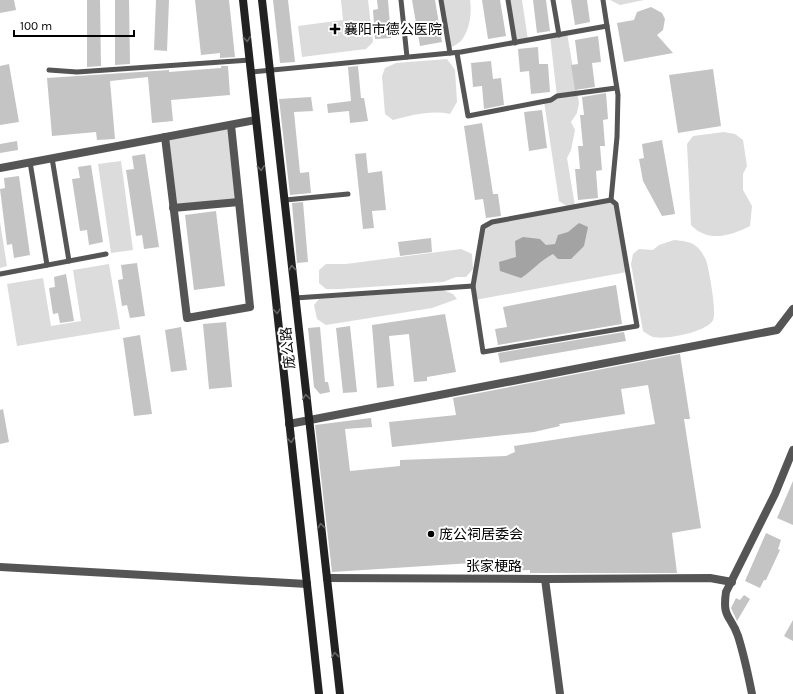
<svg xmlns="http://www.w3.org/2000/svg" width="793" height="694" font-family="Karla,'Noto Sans SC',sans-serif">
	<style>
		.green { fill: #dcdcdc }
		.water { fill: #a3a3a3 }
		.building { fill: #c4c4c4 }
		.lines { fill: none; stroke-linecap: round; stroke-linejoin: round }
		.lane { stroke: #555; stroke-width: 5 }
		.street { stroke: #555; stroke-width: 8 }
		.secondary { stroke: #222; stroke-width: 8 }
		.oneway { stroke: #646464 }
		.poi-dot { fill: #000; stroke: #fff; stroke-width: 1.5 }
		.labels { text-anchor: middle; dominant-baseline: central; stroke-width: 4; stroke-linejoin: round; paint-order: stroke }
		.poi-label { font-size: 14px; fill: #000; stroke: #fff; text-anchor: start }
		.street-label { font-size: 14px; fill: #000; stroke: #fff }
	</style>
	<rect width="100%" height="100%" fill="#fff"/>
	<g class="green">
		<path d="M341,0H368L373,42L366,49L302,57L298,26L343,20Z"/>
		<path d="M441,0H470C472,13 470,30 461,41C458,44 453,46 450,48Z"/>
		<path d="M508,0H522L528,40L515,43Z"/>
		<path d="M610,0H644L620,5Z"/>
		<path d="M567,33L579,103L577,113L571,122L575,130L571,150L567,158L575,206L611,200L616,204L627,272L475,300L473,286L483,227L492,222L568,207L559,201L544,101L557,96L550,36Z"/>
		<path d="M447,59L455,70L457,102L450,114C430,110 413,115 393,120L385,114L382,76L385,68L396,63Z"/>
		<path d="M231,125L239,202L173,208L165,137Z"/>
		<path d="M724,132L735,134L743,140L747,166L743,174V190L752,206L750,226C730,236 708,243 691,225L687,144L693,136Z"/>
		<path d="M121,161L133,250L111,253L98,164Z"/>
		<path d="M0,222L7,266L0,268Z"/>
		<path d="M674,240C682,241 691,241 697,247C700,249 704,256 706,260C709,269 717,313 713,320C707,332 666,340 653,337C650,336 646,333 643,331L631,264L633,254L639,249L653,250L659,245Z"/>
		<path d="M461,249L472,254L473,269L466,277H456L443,282L340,289H326L319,283V270L326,264H346Z"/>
		<path d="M109,264L120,329L17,346L7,284L43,278L51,326L81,321L73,270Z"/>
		<path d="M443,290L453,294L457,299L432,308L326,325L317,319L314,305L319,299Z"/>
	</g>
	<path class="water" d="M579,223L588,227L584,246L571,259H558L553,254C541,260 533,270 521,278L500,271L499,262L516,257L515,241L523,237L540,239L546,245L555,244L558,235L568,232Z"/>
	<g class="building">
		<path d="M0,0H14L16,10L0,13Z"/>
		<path d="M87,0H100L101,66L87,67Z"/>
		<path d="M115,0H129L130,64L115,65Z"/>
		<path d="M156,0H169L167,51L154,50Z"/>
		<path d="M195,0H229L235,57L220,58V53L201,55Z"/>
		<path d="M273,0H288L295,62L280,63Z"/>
		<path d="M377,0H388L391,38L375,39L373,10L378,9Z"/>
		<path d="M412,0H435L442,42L420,46Z"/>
		<path d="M482,0H500L506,36L488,39Z"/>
		<path d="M533,0H546L550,31L537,33Z"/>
		<path d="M571,0H587L590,22L575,25Z"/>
		<path d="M651,7L662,13L665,19L663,30L657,35L673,53L624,62L617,23L634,20L637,12Z"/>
		<path d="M598,36L601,62L592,63L595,87L575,90L571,65L578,64L575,40Z"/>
		<path d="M538,47L539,64H548L550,92L531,94L529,71L520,72L518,49Z"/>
		<path d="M491,61L493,79L501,78L504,105L484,109L482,86L473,87L471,63Z"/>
		<path d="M9,64L19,122L0,125V66Z"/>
		<path d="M221,66H228L230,95L171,100L173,121L152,123L148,77L110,81L115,139L97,140L96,132L52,136L47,78L169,70V72L221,68Z"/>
		<path d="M358,66L361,98H364L368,121L350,123L349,111L328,113L327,104L351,101L348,67Z"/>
		<path d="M713,69L721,126L678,133L669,75Z"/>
		<path d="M606,93L608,119L603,120L605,146H600L602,170L596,171L598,198L578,200L575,169H580L578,146H583L580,115H584L582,97Z"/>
		<path d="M311,97L313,111L294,112L300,173L309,172L311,193L290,195L279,99Z"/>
		<path d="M542,110L547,148L529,151L524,112Z"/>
		<path d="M482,123L493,194H498L501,216L486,218L483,199L475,200L464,126Z"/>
		<path d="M662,140L675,214L662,216L643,181L639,159L644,158L642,144Z"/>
		<path d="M17,141L18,150L0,153V144Z"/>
		<path d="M366,153L368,173L382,171L386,210L372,211L374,228L363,229L355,154Z"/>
		<path d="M145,154L159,247L144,249L142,235L136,236L126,170L134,169L132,156Z"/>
		<path d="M91,165L103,242L89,245L87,230L80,231L72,179L80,178L78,167Z"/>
		<path d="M19,176L30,255L14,258L12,244L7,245L0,189L5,188L4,178Z"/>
		<path d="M303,202L308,262L297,263L292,203Z"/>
		<path d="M216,211L225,286L194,290L185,215Z"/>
		<path d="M431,238L432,252L400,256L398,242Z"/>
		<path d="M137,263L145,316L130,318L127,305L122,306L118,280L123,279L121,265Z"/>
		<path d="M66,274L74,321L60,323L58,313L53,314L49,288L55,287L54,277Z"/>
		<path d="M616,285L622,324L498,345L495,329L507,327L503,307Z"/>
		<path d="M445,314L456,372L427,377V381L414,382L409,334L389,336L394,386L377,388L372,325Z"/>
		<path d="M226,322L232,387L209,389L203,324Z"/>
		<path d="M350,326L357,392L343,393L336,328Z"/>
		<path d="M181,327L187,370L171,372L165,330Z"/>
		<path d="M320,327L325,382H328L330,392L320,394L314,387L308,328Z"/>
		<path d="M624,332L626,341L500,363L498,353Z"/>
		<path d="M140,335L152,414L134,416L123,338Z"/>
		<path d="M680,354L690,419H684L701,528L672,533L677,573H530V570L472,572V563L332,572L315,425L371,418L372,427L345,429L350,471L400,466V460L506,456L515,452L514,446L655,424L648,385L621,389L625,414L559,424L560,426L534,432L392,447L389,422L456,415L453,398Z"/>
		<path d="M3,409L9,442L0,444V410Z"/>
		<path d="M793,481V525L777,518Z"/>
		<path d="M766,533L781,540L778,549L780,550L766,580H764L760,588L745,581Z"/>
		<path d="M744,595L750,599L737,621L731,608L736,598L740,600Z"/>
		<path d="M793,620V641L784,636Z"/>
	</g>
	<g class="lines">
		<g class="lane">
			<path d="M401,0L407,57"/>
			<path d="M441,0L450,53"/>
			<path d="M508,0L515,43"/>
			<path d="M553,0L559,35"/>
			<path d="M607,26L618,95L617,137L611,200"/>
			<path d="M457,53L468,116L551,100L557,96L616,88"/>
			<path d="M49,70L77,72L250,60"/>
			<path d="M251,72L461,52L607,26L603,0"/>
			<path d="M52,158L69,261"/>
			<path d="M30,162L47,265"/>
			<path d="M285,200L348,194"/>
			<path d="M611,200L616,204L637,326L483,352L473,286L483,227L492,222Z"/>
			<path d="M0,274L106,254"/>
			<path d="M295,298L473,286"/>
		</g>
		<g class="street">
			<path d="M165,137L187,318L250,307L231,125"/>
			<path d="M0,168L256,120"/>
			<path d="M173,208L239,202"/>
			<path d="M289,424L777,330L793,309"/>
			<path d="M0,567L307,584"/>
			<path d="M327,578L545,579L560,694"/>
			<path d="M545,579L710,578L732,582"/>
			<path d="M752,694C748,674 744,655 738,636C731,615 722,619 726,592L775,494L793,450"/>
		</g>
		<g class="secondary">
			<path d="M243,0L319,694"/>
			<path d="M262,0L340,694"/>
		</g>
	</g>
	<defs><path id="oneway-chevron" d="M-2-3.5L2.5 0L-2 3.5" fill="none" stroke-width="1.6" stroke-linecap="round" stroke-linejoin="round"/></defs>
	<g class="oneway">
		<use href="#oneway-chevron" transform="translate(247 39) rotate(84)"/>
		<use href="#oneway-chevron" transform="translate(261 168) rotate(84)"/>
		<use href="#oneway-chevron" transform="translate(292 268) rotate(-96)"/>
		<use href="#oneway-chevron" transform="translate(277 311) rotate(84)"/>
		<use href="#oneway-chevron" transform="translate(306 397) rotate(-96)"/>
		<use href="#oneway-chevron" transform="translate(291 440) rotate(84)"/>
		<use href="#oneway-chevron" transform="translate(321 526) rotate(-96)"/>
		<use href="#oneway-chevron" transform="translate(335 655) rotate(-96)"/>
	</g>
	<g class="poi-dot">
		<path d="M333 23h4v4h4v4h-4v4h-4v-4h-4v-4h4z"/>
		<circle cx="431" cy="534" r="4"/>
	</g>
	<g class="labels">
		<g class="poi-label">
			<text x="344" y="29">襄阳市德公医院</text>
			<text x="439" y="534">庞公祠居委会</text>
		</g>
		<g class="street-label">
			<text transform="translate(288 348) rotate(-96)">庞公路</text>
			<text x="494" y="566">张家梗路</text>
		</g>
	</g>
	<path d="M14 30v6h120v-6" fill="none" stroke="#000000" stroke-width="2"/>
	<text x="20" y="30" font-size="12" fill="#000000" stroke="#ffffff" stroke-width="3" paint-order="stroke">100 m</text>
</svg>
